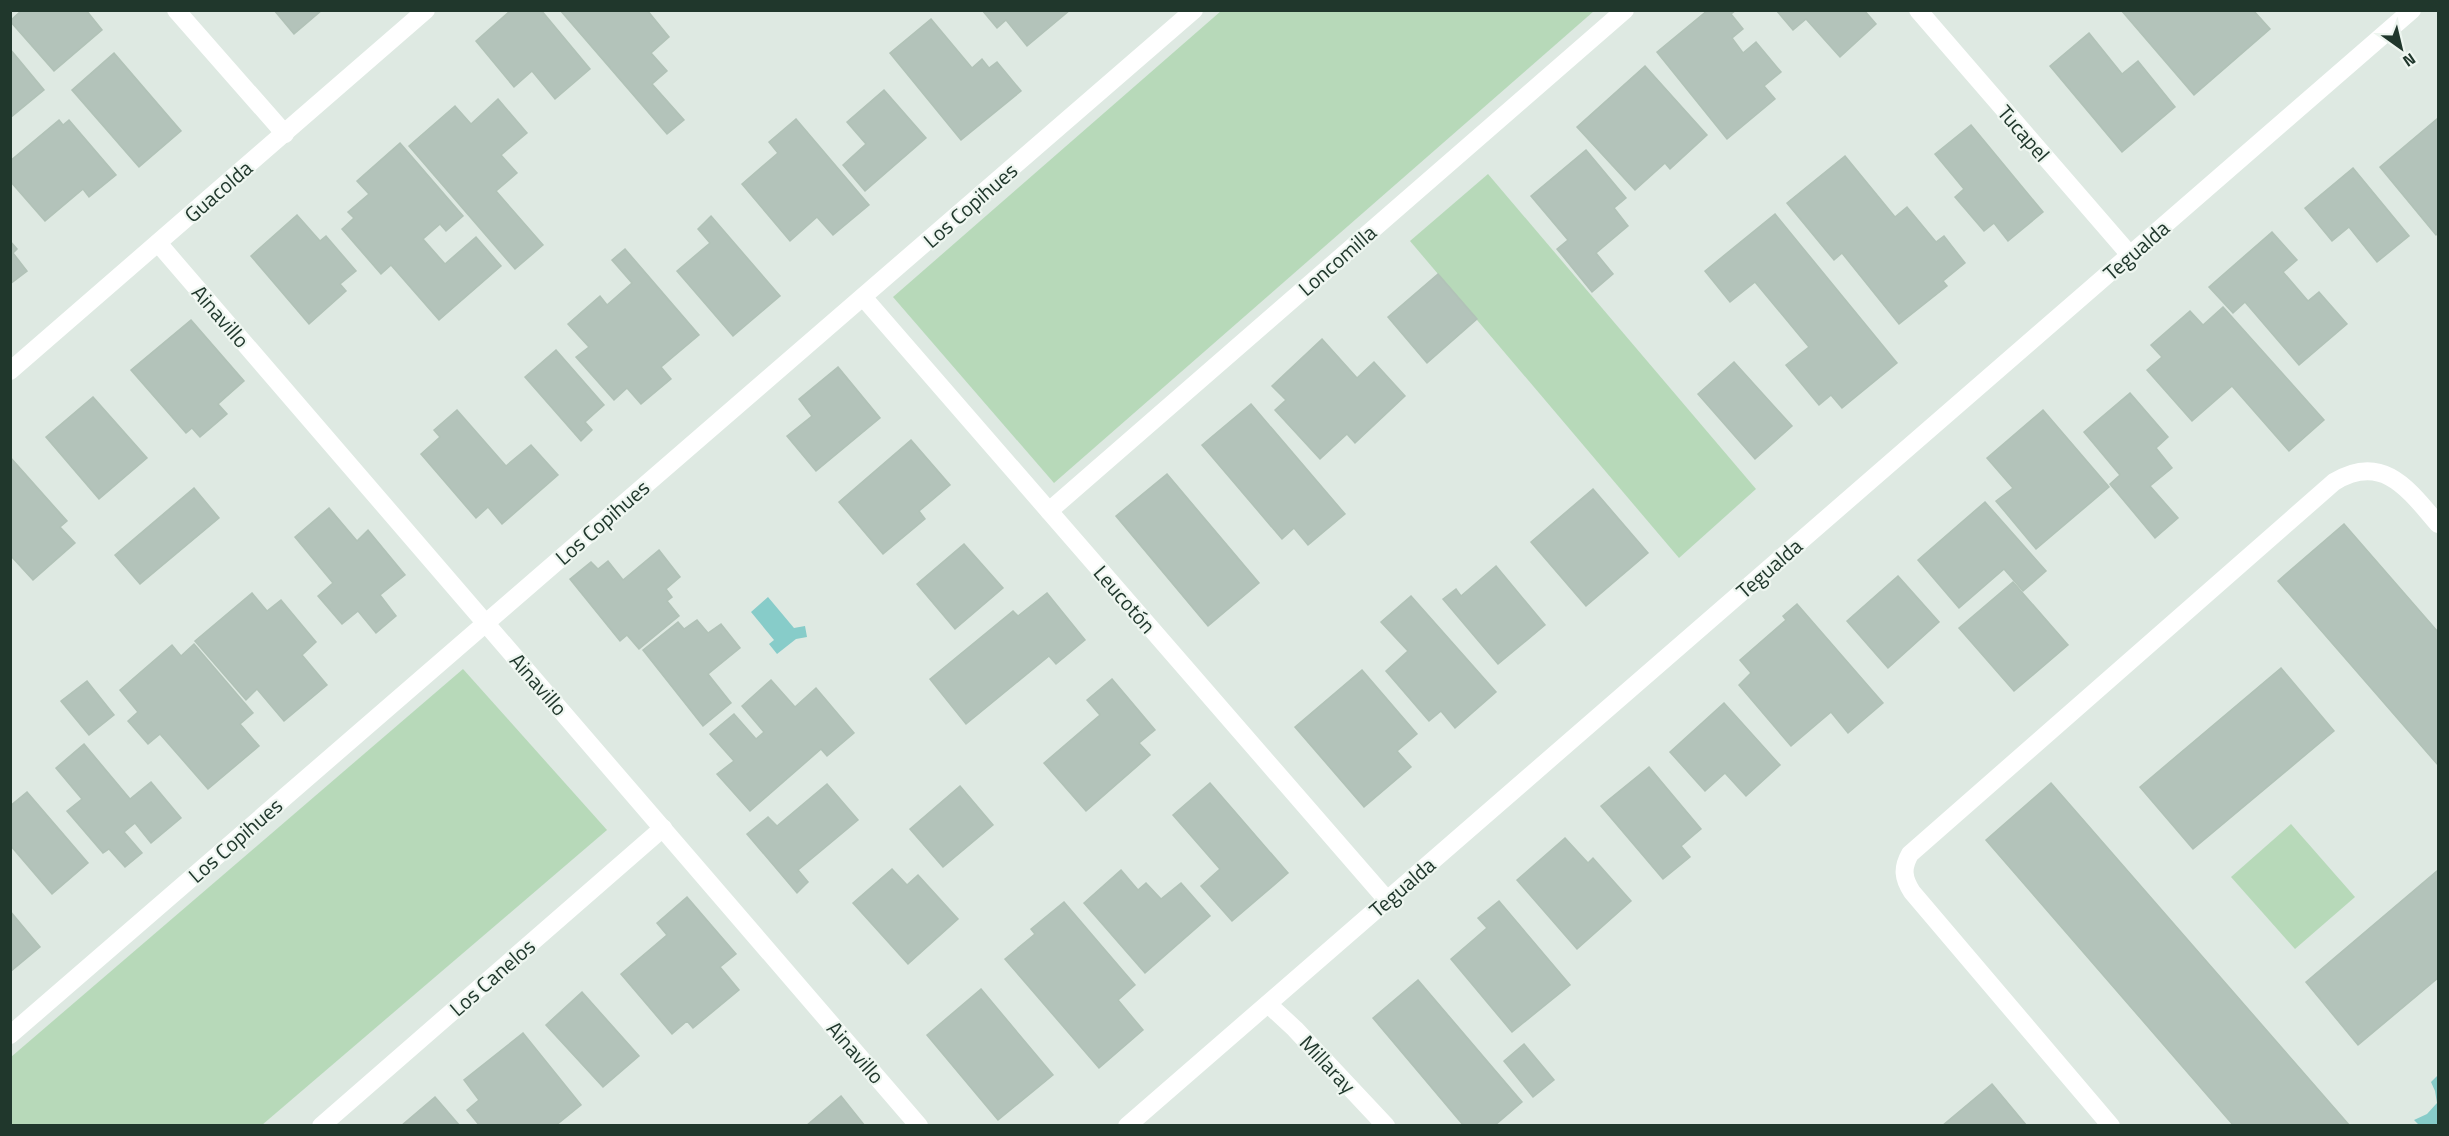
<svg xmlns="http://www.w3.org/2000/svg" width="2449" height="1136" font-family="'Titillium Web',sans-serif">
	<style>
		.green { fill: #b7d9b9 }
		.water { fill: #87ccc9 }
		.building { fill: #b3c3ba; stroke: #b1c2b7; stroke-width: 1.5 }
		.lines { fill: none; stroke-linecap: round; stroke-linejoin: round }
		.service { stroke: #fff; stroke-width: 18 }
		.minor { stroke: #fff; stroke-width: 18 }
		.labels { text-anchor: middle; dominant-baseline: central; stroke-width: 4.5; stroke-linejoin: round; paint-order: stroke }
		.street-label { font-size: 21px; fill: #20372c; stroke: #eef6f0 }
	</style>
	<rect width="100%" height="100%" fill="#dee9e2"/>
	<g class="green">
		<path d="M1221,11H1594L1054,483L893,297Z"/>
		<path d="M1488,174L1756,489L1679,558L1410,241Z"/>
		<path d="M463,669L607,830L262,1125H11V1057Z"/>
		<path d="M2291,824L2355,897L2295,949L2231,877Z"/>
	</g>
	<g class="water">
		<path d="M768,597L794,628L805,626L807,637L796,639L777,654L769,644L774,640L751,612Z"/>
		<path d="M2438,1075V1125H2419L2414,1120L2427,1114L2437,1103L2435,1091L2431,1082Z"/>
	</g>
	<g class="building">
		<path d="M22,10H86L102,30L54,71L10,21Z"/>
		<path d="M274,10H322L294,34Z"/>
		<path d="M511,10H541L590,69L555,99L532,71L514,87L476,41Z"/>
		<path d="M560,10H647L669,37L651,53L667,71L652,84L684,120L667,134Z"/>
		<path d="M982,10H1070L1027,46L1006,20L997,28Z"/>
		<path d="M1708,10H1736L1731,14L1743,29L1732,38L1743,53L1756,42L1781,72L1764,86L1775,99L1727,139L1657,52Z"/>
		<path d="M1776,10H1864L1876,24L1840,57L1806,19L1793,30Z"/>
		<path d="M2121,10H2253L2270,29L2194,95Z"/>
		<path d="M931,19L972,68L982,59L989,68L997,62L1021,91L961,140L890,53Z"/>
		<path d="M2089,33L2122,74L2138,61L2175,107L2122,152L2050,66Z"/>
		<path d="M10,49L44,90L10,118Z"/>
		<path d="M114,53L181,131L139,167L72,90Z"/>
		<path d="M1645,66L1707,135L1670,169L1665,163L1635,190L1577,127Z"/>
		<path d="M884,90L926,138L865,191L843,165L866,144L847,122Z"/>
		<path d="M498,99L527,133L501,155L517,173L496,191L543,245L515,269L409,146L455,106L471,124Z"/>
		<path d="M2438,118V233L2436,235L2380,167Z"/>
		<path d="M796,119L869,205L833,235L817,217L790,241L742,184L778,153L769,142Z"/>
		<path d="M59,120L63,125L69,120L116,175L89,197L83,189L45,221L10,181V161Z"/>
		<path d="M1971,125L2043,212L2008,241L1994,223L1984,231L1955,197L1964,189L1935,154Z"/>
		<path d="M400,143L463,216L446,231L440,224L423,239L445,264L476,237L501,266L439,320L391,265L381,274L342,229L354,218L348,212L369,194L357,181Z"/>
		<path d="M1586,150L1626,198L1614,208L1628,226L1596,253L1613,274L1592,292L1557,249L1568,240L1531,196Z"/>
		<path d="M1845,156L1895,217L1907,207L1936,242L1944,236L1965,263L1943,281L1947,286L1899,324L1842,253L1834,260L1787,203Z"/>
		<path d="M2353,168L2409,236L2377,262L2349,227L2332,241L2305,208Z"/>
		<path d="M1775,214L1897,363L1842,408L1831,395L1819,405L1786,365L1809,347L1755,282L1730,302L1705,271Z"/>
		<path d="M297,215L320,241L326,236L356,271L340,284L346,291L309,324L251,256Z"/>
		<path d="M711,216L780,296L733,336L677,271L710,243L698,229Z"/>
		<path d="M2272,232L2297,260L2283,272L2308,301L2319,292L2347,324L2299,365L2245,302L2233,313L2209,287Z"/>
		<path d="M10,241L17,249L13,253L27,271L10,284Z"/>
		<path d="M625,249L699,335L661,367L671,379L641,404L627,388L614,400L576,357L589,347L568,324L600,296L607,305L632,283L612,260Z"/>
		<path d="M1438,274L1477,319L1427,363L1388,317Z"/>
		<path d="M2223,307L2324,420L2289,451L2232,386L2192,421L2147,370L2162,357L2151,345L2190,311L2203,325Z"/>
		<path d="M191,320L244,381L218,404L227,414L200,437L192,428L186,433L131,370Z"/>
		<path d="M1322,339L1357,378L1374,362L1405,396L1355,443L1347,434L1320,459L1275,410L1286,400L1272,386Z"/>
		<path d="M556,350L604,405L585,422L592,430L581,441L525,377Z"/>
		<path d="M1734,362L1792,426L1755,459L1698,394Z"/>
		<path d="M838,367L880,418L816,471L787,436L812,416L799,399Z"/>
		<path d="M2130,393L2168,437L2156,448L2172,468L2150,486L2178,518L2155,538L2110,484L2120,475L2084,432Z"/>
		<path d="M93,397L147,458L99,499L46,437Z"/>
		<path d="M1251,404L1345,514L1308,545L1294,528L1282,539L1202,445Z"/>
		<path d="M457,410L506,466L531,445L558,475L502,524L488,507L476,518L421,454L440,437L434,430Z"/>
		<path d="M2043,410L2109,487L2036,549L1996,501L2013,488L1987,458Z"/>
		<path d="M911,440L950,485L919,511L925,519L883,554L839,502Z"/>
		<path d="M10,457L67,521L60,527L75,543L33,580L10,555Z"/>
		<path d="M1167,474L1259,583L1208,626L1116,516Z"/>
		<path d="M194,488L219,518L140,584L115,555Z"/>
		<path d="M1593,489L1648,553L1586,606L1531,542Z"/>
		<path d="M1985,502L2046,571L2023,591L2004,569L1959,608L1918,560Z"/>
		<path d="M329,508L357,541L368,530L405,575L380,595L396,616L376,633L358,611L342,624L318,596L333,583L295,537Z"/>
		<path d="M2344,524L2438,632V765L2278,581Z"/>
		<path d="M964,544L1003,588L955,629L917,584Z"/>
		<path d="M659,550L680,577L666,589L672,597L667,601L679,616L639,649L627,635L620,641L570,579L591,562L598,569L608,561L623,580Z"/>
		<path d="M1496,566L1545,625L1498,664L1443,599L1456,589L1461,596Z"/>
		<path d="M1898,576L1939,622L1888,668L1847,621Z"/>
		<path d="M2013,582L2068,645L2014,691L1959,628Z"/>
		<path d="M252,593L267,611L281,600L316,642L302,655L327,685L284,721L257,689L246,700L195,641Z"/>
		<path d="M1047,593L1085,640L1056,664L1049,656L966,724L930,679L1013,611L1018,616Z"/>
		<path d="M1411,596L1496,692L1455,728L1441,711L1429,721L1386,671L1408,651L1381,622Z"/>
		<path d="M1797,604L1883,703L1848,733L1831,712L1791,746L1739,685L1751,673L1740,660L1786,620L1783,616Z"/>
		<path d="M697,620L708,633L721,624L740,648L708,674L731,703L703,726L643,650L678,622L684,629Z"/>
		<path d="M194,644L253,713L240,724L259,746L208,789L160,734L148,744L128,721L138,712L120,690L172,645L181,656Z"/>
		<path d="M2281,668L2334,731L2193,849L2140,787Z"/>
		<path d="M1362,670L1417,734L1397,751L1411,767L1364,807L1295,727Z"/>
		<path d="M1112,679L1155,730L1139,743L1150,755L1086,811L1044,763L1100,715L1087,700Z"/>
		<path d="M771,680L795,707L816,688L854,733L827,756L821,749L750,811L717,774L734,761L710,734L734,714L756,739L764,732L742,706Z"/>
		<path d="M87,681L114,715L89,735L61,701Z"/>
		<path d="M1724,703L1780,765L1746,796L1725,773L1705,791L1670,752Z"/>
		<path d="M84,744L130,799L151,782L181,818L151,843L135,823L124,832L142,853L125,867L109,849L103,853L67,811L82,799L56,768Z"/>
		<path d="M1649,767L1701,829L1681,846L1690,857L1663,879L1601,806Z"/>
		<path d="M1210,783L1288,873L1232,921L1201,886L1220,869L1173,815Z"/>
		<path d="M2051,783L2350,1126H2234L1986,840Z"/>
		<path d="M827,784L858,820L798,870L808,882L797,893L747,834L768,817L777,826Z"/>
		<path d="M960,786L993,825L943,867L910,829Z"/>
		<path d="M27,792L88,863L52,894L10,845V806Z"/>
		<path d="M1565,838L1588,863L1593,858L1631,901L1577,949L1517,880Z"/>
		<path d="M892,869L907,885L918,875L958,919L908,964L853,903Z"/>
		<path d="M1121,870L1138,890L1146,883L1161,899L1181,883L1210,916L1145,973L1084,903Z"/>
		<path d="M2438,870V978L2358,1045L2306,982Z"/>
		<path d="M687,897L736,954L720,967L739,990L693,1028L687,1021L672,1034L621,974L667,935L657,923Z"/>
		<path d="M1499,901L1570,985L1512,1032L1451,959L1487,928L1478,918Z"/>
		<path d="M1064,902L1135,985L1118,1000L1143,1030L1099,1068L1005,959L1035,934L1031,929Z"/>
		<path d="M10,911L40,947L10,972Z"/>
		<path d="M1418,980L1522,1102L1494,1126H1464L1373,1018Z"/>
		<path d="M981,989L1053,1075L998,1120L927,1035Z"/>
		<path d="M582,992L639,1056L603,1087L546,1025Z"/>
		<path d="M523,1033L581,1105L555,1126H480L467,1110L479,1100L464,1080Z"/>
		<path d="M1524,1044L1554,1080L1533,1097L1504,1061Z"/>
		<path d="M1992,1084L2027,1126H1942Z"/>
		<path d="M841,1096L865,1126H806Z"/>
		<path d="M435,1097L460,1126H401Z"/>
	</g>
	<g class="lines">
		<path class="service" d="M2111,1126L1912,892C1903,878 1902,868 1910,854L2334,482C2383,452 2409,490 2438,524"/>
		<g class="minor">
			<path d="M176,10L285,134"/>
			<path d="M1918,10L2130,255"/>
			<path d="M158,243L919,1126"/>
			<path d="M863,297L1387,900"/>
			<path d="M10,371L426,10"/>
			<path d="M1049,511L1625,10"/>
			<path d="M1268,1004L1295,1029L1386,1126"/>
			<path d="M10,1035L1194,10"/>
			<path d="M321,1126L663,828"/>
			<path d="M1127,1126L2412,10"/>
		</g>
	</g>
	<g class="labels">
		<g class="street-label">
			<text transform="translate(2024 133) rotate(49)">Tucapel</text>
			<text transform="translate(218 191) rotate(-41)">Guacolda</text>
			<text transform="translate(970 205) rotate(-41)">Los Copihues</text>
			<text transform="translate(2136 250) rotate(-41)">Tegualda</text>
			<text transform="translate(1337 260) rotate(-41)">Loncomilla</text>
			<text transform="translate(221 316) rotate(49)">Ainavillo</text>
			<text transform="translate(602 522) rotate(-41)">Los Copihues</text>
			<text transform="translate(1769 568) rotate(-41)">Tegualda</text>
			<text transform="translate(1125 599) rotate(49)">Leucotón</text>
			<text transform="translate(539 684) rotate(49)">Ainavillo</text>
			<text transform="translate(235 840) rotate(-41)">Los Copihues</text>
			<text transform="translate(1402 887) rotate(-41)">Tegualda</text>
			<text transform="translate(492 977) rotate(-41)">Los Canelos</text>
			<text transform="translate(856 1052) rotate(49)">Ainavillo</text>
			<text transform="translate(1328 1064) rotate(47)">Millaray</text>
		</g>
	</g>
	<rect width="2449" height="1136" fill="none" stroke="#20372c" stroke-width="24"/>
	<g transform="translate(2401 48) rotate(146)" stroke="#eef6f0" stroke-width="4.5" paint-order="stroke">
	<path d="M0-4.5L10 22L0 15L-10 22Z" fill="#20372c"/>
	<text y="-9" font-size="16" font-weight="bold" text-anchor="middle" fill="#20372c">N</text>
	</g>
</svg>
